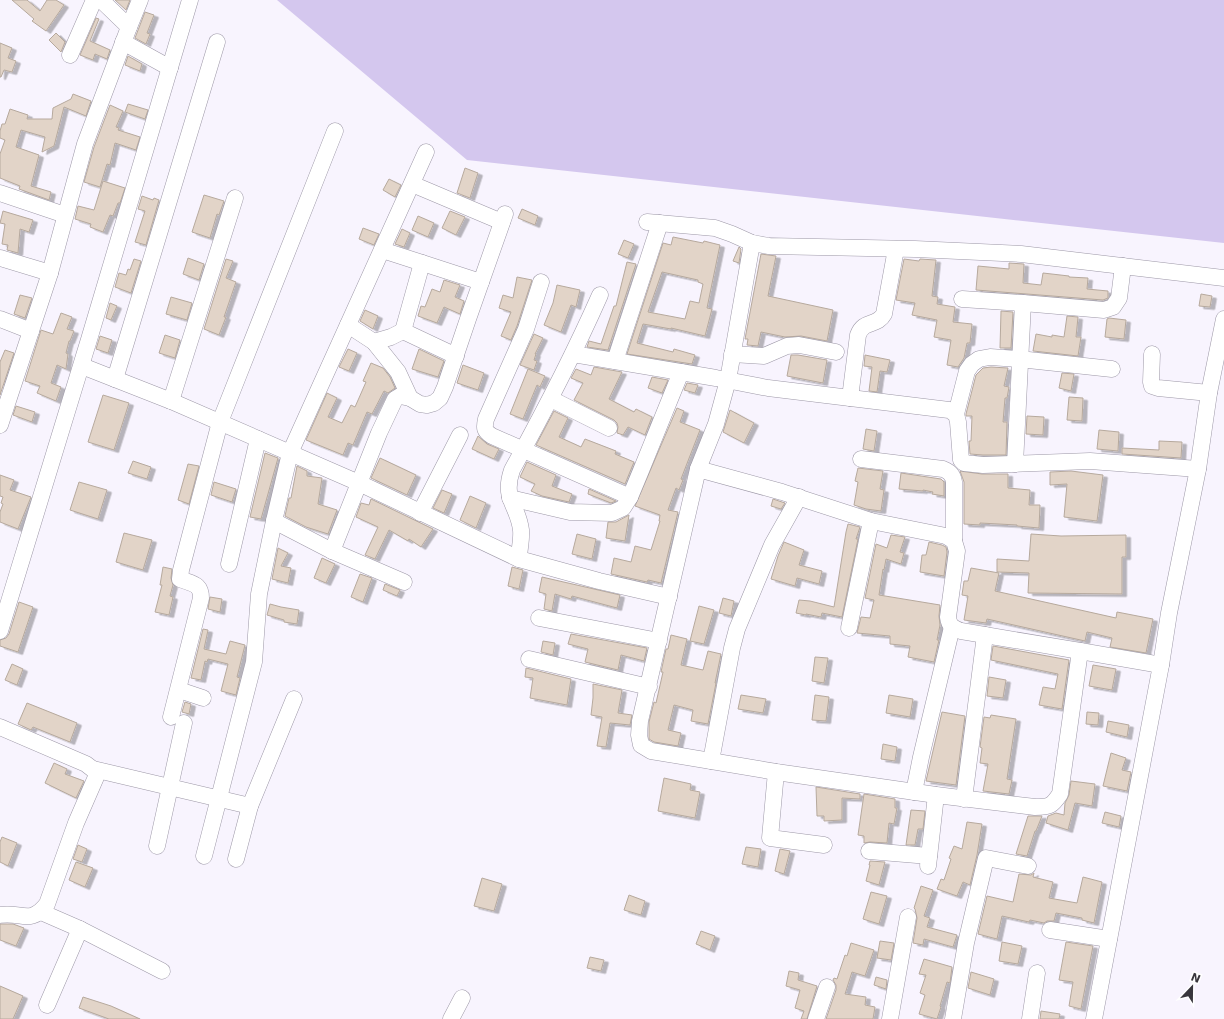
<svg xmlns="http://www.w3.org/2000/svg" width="1224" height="1019" font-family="'DejaVu Sans',sans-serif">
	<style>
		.green { fill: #d4c7ee }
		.building { fill: #e2d4c8; stroke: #b6a99d; fill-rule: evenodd; filter: url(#shadow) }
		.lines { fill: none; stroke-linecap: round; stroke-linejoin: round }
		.minor-casing { stroke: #9d98a7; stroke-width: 17 }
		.minor { stroke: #fff; stroke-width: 16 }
	</style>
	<defs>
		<filter id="shadow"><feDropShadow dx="4.5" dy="2.5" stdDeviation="0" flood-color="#0004"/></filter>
	</defs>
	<rect width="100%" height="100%" fill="#f8f4fe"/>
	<path class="green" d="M277,0H1224V243L467,160Z"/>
	<g class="building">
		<path d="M12,0H27L40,11L47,0H56L64,5L46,31L32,21L34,19Z"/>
		<path d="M115,0H130L126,10Z"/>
		<path d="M145,12L154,15L147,33L150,34L146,44L135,38Z"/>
		<path d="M96,18L99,19L90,41L110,50L107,59L95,54L93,60L80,55Z"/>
		<path d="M56,33L65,42L61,52L49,40Z"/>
		<path d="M0,43L12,48L8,58L16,61L12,72L4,70L1,77H0Z"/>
		<path d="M128,56L142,64L140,71L125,65Z"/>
		<path d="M73,94L91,101L86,116L64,107L54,146L42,152L45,137L21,130L16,147L39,155L31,186L51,192L49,200L19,189L20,186L0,178V154L5,140L0,138V131L2,124H5L10,109L28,115L27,119H52L53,108L71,99Z"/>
		<path d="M128,104L148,110L145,119L125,112Z"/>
		<path d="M110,105L123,111L116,127L119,128L118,130L140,137L136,150L115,143L110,165L107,164L100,187L84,182L94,147Z"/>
		<path d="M465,168L478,173L470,198L457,193Z"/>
		<path d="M389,179L401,185L395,197L383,190Z"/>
		<path d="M103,181L125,188L120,203H118L113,216L110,215L103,232L90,227L91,224L75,219L78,206L94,210Z"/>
		<path d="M204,195L224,201L219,215L217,214L210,238L192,232Z"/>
		<path d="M142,196L153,200L154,198L159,200L146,245L135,242L145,211L138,209Z"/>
		<path d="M522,209L538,216L535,225L518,218Z"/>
		<path d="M3,211L33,220L29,232L20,229L18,253L7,250L8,245L2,244L5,224L0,223Z"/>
		<path d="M450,211L465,217L456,235L442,228Z"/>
		<path d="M418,216L434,223L428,237L412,230Z"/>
		<path d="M363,228L379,234L374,245L359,239Z"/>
		<path d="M402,229L410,233L404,247L395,244Z"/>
		<path d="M673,237L703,243L704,241L720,245L707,308L712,309L705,336L671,328V329L643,324L637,343L673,352L674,349L695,355L692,364L627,354L663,243L671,245ZM662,272L698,280V282L703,284L699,303L690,301L685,319L648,312Z"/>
		<path d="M624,240L634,244L628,258L618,254Z"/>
		<path d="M739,247L741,249L739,263L733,261Z"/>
		<path d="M761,254L776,256L768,296L833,310L827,341L801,336L785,337L761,332L758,346L747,345L748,339H745Z"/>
		<path d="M188,258L204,264L199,280L183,274Z"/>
		<path d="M134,259L141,261L131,293L115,287L119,273L126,275L128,269L130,270Z"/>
		<path d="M226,259L233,261L226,278L236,282L224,317H226L219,335L204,329Z"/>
		<path d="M904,259L919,261L920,259L936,260L932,296L938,297L937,304L955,307L953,322L972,324L970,343H967L964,358L958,367L947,365L951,340L934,337L937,320L912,315L915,303L896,300Z"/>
		<path d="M627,262L636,264L608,350L587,347L589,341L601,344L614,306H616Z"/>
		<path d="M1009,263L1024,264L1023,283L1041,285L1043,273L1069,276V277L1088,278L1087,289L1108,291V298L1103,300L976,290L978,266L1009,269Z"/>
		<path d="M517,277L532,280L517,326L511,340L501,336L511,312L499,308L503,295L513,298Z"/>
		<path d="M444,280L460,285L455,297L464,301L460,314L444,307L437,323L418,316L421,306L425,307L432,289L440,292Z"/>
		<path d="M557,285L580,290L576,307L571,305L561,332L544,325L553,303Z"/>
		<path d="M1201,294L1212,296L1210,307L1199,306Z"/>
		<path d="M20,295L32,298L25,318L14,314Z"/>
		<path d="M171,297L192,303L187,320L166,314Z"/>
		<path d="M110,303L117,306L111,320L106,318Z"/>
		<path d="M365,310L378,316L373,329L360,321Z"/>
		<path d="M1001,311L1013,312L1011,348H1000Z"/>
		<path d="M61,313L72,317L67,329L74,331L70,341H69L66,353L68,354L66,369L57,365L51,383L61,387L56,401L37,393L40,386L25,381L41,330L53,334Z"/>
		<path d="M1067,316L1078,317L1076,337H1081L1078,356L1033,351L1036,334L1052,337V335L1064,337Z"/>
		<path d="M1109,318L1126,320L1124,339L1105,337L1107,319Z"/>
		<path d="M534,334L543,338L535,354H536L534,360L537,361L534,370L520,365Z"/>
		<path d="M165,335L180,340L175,358L159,353Z"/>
		<path d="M100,336L112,340L108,353L96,349Z"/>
		<path d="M348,349L357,353L349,371L339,367Z"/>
		<path d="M419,349L444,361L438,377L412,369Z"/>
		<path d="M5,350L14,353L0,395V362Z"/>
		<path d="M791,355H798L827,360L823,383L787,376Z"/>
		<path d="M865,355L890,360L887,372L880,371L877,392L869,391L872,367L864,366Z"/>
		<path d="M371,363L383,368L390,377L395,388L388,393L384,391L372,414L367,412L353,445L348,443L343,455L306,440L327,393L337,398L328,417L342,423L351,405L355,407L366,382L363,381Z"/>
		<path d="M463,365L484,373L478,390L457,383Z"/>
		<path d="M594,367L622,372L609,399L634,412L636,409L652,417L645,435L628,427L623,435L617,433L618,427L617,423L614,420L574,400L583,383L571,378L576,369L591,375Z"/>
		<path d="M991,367L1008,368L1004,386L1009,387L1007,398H1005L1003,422H1007L1006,455H983L970,454L969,441H971L972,416H966V414L976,375L983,368Z"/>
		<path d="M528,369L545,376L540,387L537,385L523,419L510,414Z"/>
		<path d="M1062,373L1074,374L1071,391L1059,388Z"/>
		<path d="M652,377L668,380L662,393L648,388Z"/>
		<path d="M687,383L698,385L695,393L684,390Z"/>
		<path d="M103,395L129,403L114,450L88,442Z"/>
		<path d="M1069,397L1083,398L1082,421L1067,420Z"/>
		<path d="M16,406L35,412L32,422L13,415Z"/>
		<path d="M677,408L684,411L680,422L700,430L681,479L683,480L679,490L676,488L668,510L678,512L661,583L648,580L647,582L611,574L614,558L631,562L635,546L651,550L660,521H659L660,515L635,506Z"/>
		<path d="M730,410L754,423L744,443L723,432Z"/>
		<path d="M554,411L568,418L559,437L581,447L585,439L616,451L615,454L634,462L625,484L536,445Z"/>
		<path d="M1027,416L1044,417L1043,435L1026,434Z"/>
		<path d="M866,429L877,431L874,451L863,449Z"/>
		<path d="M1099,430L1119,432L1118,451L1097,449Z"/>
		<path d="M478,436L487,444L499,449L494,459L472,449Z"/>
		<path d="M1159,441L1182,442L1181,458L1122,454V448L1159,450Z"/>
		<path d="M265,453L278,458L261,519L250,517Z"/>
		<path d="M380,458L416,475L407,495L371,478Z"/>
		<path d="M133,461L151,467L147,479L128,473Z"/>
		<path d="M527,462L556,475L552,486L572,494L569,502L542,496L531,491L535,484L520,477Z"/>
		<path d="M188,464L199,466L189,504L178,500Z"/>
		<path d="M297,466L307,471V476L322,478L318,504L337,510L328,534L306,527L285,516L289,498H291Z"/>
		<path d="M858,468L883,471L880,489L884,490L881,511L866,509L854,505L858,482L855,481Z"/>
		<path d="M960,471L982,474H1008V488L1030,490L1029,505H1040L1039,528L1017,526V525L980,523V525L964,524V482Z"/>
		<path d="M1071,471L1103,475L1097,521L1064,517L1067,484L1050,485V472Z"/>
		<path d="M901,473L941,479L944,482V496L932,494L933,492L923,490V491L899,489Z"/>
		<path d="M0,475L14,480L10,490L31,497L18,529L0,522V512L3,504L1,503L3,497L0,496Z"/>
		<path d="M79,482L107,490L98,519L70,510Z"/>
		<path d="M214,482L236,489L232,502L211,495Z"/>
		<path d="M589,489L616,501L611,503L588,494Z"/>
		<path d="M442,490L452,494L444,513L433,508Z"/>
		<path d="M470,496L486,503L476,528L460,520Z"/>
		<path d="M371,499L433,529L421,547L409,539L408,541L389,530L375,559L365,555L378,527L356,517L361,503L369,505Z"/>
		<path d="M773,499L785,503L781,509L771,506Z"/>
		<path d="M629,515L625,541L606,538L608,522H616Z"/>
		<path d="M848,524L860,527L856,539H858L842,617L822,613L821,617L806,614V615L796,613L799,600L810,601L834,607L846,532Z"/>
		<path d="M124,533L152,540L143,570L116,562Z"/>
		<path d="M577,534L596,539L592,559L572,554Z"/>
		<path d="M1031,534L1061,536L1126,535V557H1122V594L1028,593L1029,573L997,572V559L1029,561Z"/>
		<path d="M891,535L905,537L900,552L904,553L901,564L886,559L884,570L883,569L879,595L940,605L939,616L940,625L937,640H939L934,662L908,657L910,646L890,644V636L857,633L861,617L870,618L874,600L865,598L876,544L887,548Z"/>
		<path d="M784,542L804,550L799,565L822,571L819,584L797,578L795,586L771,579L778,556Z"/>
		<path d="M929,542L942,545L946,547L947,552L944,576L920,572L922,555H926Z"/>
		<path d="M278,548L288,553L281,566L291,568L288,583L272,579Z"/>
		<path d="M322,558L335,564L326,583L314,578Z"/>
		<path d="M163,567L172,569L171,578L173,585L170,596L173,597L169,615L155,612L162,585H160Z"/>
		<path d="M512,567L523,570L519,589L508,586Z"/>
		<path d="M971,568L999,573L995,591L1116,618L1117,612L1153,619L1146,653L1110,647L1112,638L1087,632L1085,641L987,619L986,623L964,620L968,596L962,595L964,581H968Z"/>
		<path d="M360,574L372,578L363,602L351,597Z"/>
		<path d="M542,577L620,595L617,608L572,596L571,599L555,594L552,611L544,609L546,594L539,592Z"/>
		<path d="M385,584L400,590L397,596L383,590Z"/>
		<path d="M210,597L222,599L220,612L208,609Z"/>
		<path d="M723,598L734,601L731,616L719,613Z"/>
		<path d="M19,602L33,607L18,652L0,646V640L6,638L9,634Z"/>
		<path d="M270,604L281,607L299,610L297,624L284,622V620L267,615Z"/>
		<path d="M699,606L714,610L704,644L690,641Z"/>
		<path d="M203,629L208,630L204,649L226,654L230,641L245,645L237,677L240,678L236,695L221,691L228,664L208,659L207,662L205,661L201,680L191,678Z"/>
		<path d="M571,634L647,648L644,661L621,655L618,670L585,662L588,649L568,644Z"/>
		<path d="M671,635L687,639L681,665L703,670L708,651L721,654L715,683H716L708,724L691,721L693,710L674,705L668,730L681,733L678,746L654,742L649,739V722L654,702L656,703L663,672H661L666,649H668Z"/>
		<path d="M543,641L555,643L553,655L541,652Z"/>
		<path d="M993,646L1069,660L1062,709L1039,705L1043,687L1055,689L1058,674L991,660Z"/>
		<path d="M815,657L828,658L824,683L812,681Z"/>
		<path d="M12,664L23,669L17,685L5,680Z"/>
		<path d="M1093,665L1116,669L1112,690L1089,686Z"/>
		<path d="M526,668L571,679L567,705L530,698L533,678L525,677Z"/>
		<path d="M989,677L1006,680L1003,698L987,696Z"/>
		<path d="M593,684L622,690L618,713L632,715L630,725L610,723L606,747L597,746L602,717L591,715L593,698Z"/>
		<path d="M741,695L766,699L763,713L738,709Z"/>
		<path d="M815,695L829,697L826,721L812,720Z"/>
		<path d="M889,695L913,699L910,717L886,713Z"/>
		<path d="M185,702L191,704L189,714L182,712Z"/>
		<path d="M27,703L77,723L70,742L33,727L31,730L18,724Z"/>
		<path d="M942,712L965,716L956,785L926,781Z"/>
		<path d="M1087,712L1099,713L1098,725L1086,724Z"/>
		<path d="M991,715L1016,719L1007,779L1012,780L1009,794L983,791L988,764L980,763L982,748L980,747L984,717L990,718Z"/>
		<path d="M1108,721L1129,725L1127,737L1106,732Z"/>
		<path d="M883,744L897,747L895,761L881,759Z"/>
		<path d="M1111,753L1126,758L1122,770L1131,772L1127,791L1103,786Z"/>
		<path d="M54,763L67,769L65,774L84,781L76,798L45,783Z"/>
		<path d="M664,778L691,784L690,790L700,792L695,818L658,811Z"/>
		<path d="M1071,781L1095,784L1092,806L1075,803L1068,830L1046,823L1048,816L1056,813L1064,815L1065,803L1069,795Z"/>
		<path d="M816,787L860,794V799L842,798V820L824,821V816H817Z"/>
		<path d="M864,794L895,799V808H897L894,824L889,823L887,843L870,842L864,843V836L858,835Z"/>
		<path d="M911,810L925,811L923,829H918L915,845H906Z"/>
		<path d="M1105,812L1121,816L1119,827L1102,823Z"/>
		<path d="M1028,816H1042L1036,831H1035L1027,856L1016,854Z"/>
		<path d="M967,822L982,824L977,855L970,885L963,882L957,896L937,889L941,879L944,880L951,859L949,858L954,846L962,849Z"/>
		<path d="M2,837L17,843L8,866L0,862V842Z"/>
		<path d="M78,845L87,849L82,862L73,859Z"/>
		<path d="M746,847L761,849L758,867L742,864Z"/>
		<path d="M780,849L790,851L784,874L775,871Z"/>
		<path d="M870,861L885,862L879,885L866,881L870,865H869Z"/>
		<path d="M76,862L93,868L85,887L69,880Z"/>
		<path d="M1034,873L1033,877L1053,882L1049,898L1077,903L1083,877L1102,882L1094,923L1082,920V918L1056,913L1054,921H1047L1044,923L1030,920L1029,922L1002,916L997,939L978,934L987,896L1013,902L1019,874L1031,875Z"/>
		<path d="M482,878L502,884L494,911L474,906Z"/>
		<path d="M921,886L933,890L924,916L930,918L927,927L957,935L953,947L924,939L923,945L913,943L917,918L915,909L914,908Z"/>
		<path d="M871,892L887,896L879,924L863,919Z"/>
		<path d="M629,895L645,901L641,915L624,910Z"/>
		<path d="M0,924H13L24,928L16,946L0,940Z"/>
		<path d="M701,931L715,936L710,950L696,944Z"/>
		<path d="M880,941L894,943L891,960L877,958Z"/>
		<path d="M1002,942L1022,946L1018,964L999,961Z"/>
		<path d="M1066,942L1093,946L1081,1009L1069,1006L1073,982L1059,980Z"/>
		<path d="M851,943L874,950L865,976L852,972L845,994L866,997L865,1005L875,1007L873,1019H826L836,990V985L833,980L834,978L837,979L845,955L847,956Z"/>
		<path d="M590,957L604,960L601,971L587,968Z"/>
		<path d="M924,959L952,967L950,983L947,982L940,1006L941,1007L937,1019L919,1014L925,995L920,993L926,975L919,974Z"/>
		<path d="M789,971L799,973L798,980L817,986L807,1019H801L804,1011L795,1008L800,990L786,986Z"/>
		<path d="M971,972L994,979L990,995L968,988Z"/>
		<path d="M876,977L887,980L886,989L874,985Z"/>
		<path d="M0,986L23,996L13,1019H0Z"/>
		<path d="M83,997L111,1006L140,1019H109L79,1008Z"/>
		<path d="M1041,1011L1060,1014L1059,1019H1040Z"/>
	</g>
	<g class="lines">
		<defs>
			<g id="minor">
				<path d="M101,0L129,27"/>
				<path d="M123,42L170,68"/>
				<path d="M70,55L94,0"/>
				<path d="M412,184L502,222"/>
				<path d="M0,193L65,215"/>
				<path d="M647,222L715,228L732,234L752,243L769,246L915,249L1021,254L1224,278"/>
				<path d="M752,243L728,380L716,424L698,469L640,721L639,735L641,745L651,751L776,772L936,795L1035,807C1050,807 1052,806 1060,794L1080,651L1161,665"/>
				<path d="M382,250L481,282"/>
				<path d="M0,258L50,273"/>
				<path d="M541,282L526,329L486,419C484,428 484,431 492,436L630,497"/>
				<path d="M962,299L1023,303L1104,310L1113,307L1119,298L1123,266"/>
				<path d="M0,319L31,331"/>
				<path d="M348,325L374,342L398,372L410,398"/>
				<path d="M403,331L422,263"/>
				<path d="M374,342L391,337L403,331L456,356"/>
				<path d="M573,354L716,378L768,388L949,410L956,414L958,422L961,460L964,463L983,465L1090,461L1198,469"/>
				<path d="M732,354L764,356L787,346L799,345L836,352"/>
				<path d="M1152,354L1151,382L1152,386L1158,388L1209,393"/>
				<path d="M615,361L660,223"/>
				<path d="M82,366L171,401L359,483L519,559L599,581L669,597"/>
				<path d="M115,379L217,42"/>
				<path d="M850,398L858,335C864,319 877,327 884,314L896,249"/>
				<path d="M551,399L609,428"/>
				<path d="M171,401L235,198"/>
				<path d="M956,414L967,371L972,364L979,359L990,357L1019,359L1112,369"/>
				<path d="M0,425L50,273L85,144L129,27L140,0"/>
				<path d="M861,459L943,469C950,472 953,475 954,482V541"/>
				<path d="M1015,464L1023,303"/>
				<path d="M698,469L782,492L871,521L946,536L954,541L957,551L948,617C949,626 953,628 961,631L1080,651"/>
				<path d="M510,498L570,512L612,513L623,508L630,497L640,473L681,372"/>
				<path d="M420,513L460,435"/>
				<path d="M274,521L332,551L404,582"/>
				<path d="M332,551L379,433L395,399L400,396L410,398L420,404L427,405L434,403L440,398L445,387L468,319L505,214"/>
				<path d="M519,559C519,550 522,539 521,530C518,505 502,499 512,470C544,412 573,356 600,295"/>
				<path d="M229,564L258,439"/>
				<path d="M539,618L659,641"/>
				<path d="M849,628L871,521"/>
				<path d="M0,631C65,421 128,211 190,0"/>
				<path d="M529,659L649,687"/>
				<path d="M179,690L203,698"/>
				<path d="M171,717L201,598C201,583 192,584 180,579L181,570L220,422L335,131"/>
				<path d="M0,727L86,764L95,771L96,777L76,823L47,904C30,926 21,911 0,915"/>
				<path d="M711,761L732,648L737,629L772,545L799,497"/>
				<path d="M93,769L250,806L294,699"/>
				<path d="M776,772L770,838L824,845"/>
				<path d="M914,792L921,757L952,627"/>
				<path d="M964,799L985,635"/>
				<path d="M157,846L184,723"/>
				<path d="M869,851L929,856"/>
				<path d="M204,856L254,662L259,594L274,521L290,453L426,152"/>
				<path d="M236,859L250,806"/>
				<path d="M928,866L936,795"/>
				<path d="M41,912L80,929L162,971"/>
				<path d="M1050,930L1109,939"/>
				<path d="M47,1005L80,929"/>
				<path d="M451,1019L462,998"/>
				<path d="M816,1019L827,987"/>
				<path d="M890,1019L908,917"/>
				<path d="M953,1019L966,943L986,858L1028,866"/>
				<path d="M1030,1019L1037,973"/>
				<path d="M1094,1019L1161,665L1169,613L1198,469L1209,393L1224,319"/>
			</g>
		</defs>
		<use href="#minor" class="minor-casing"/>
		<use href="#minor" class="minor"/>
	</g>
	<g transform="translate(1192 987) rotate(22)" stroke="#ffffff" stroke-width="3" paint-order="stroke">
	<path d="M0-3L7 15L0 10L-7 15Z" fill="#38363c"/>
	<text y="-6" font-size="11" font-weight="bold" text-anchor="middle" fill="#38363c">N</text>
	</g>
</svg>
